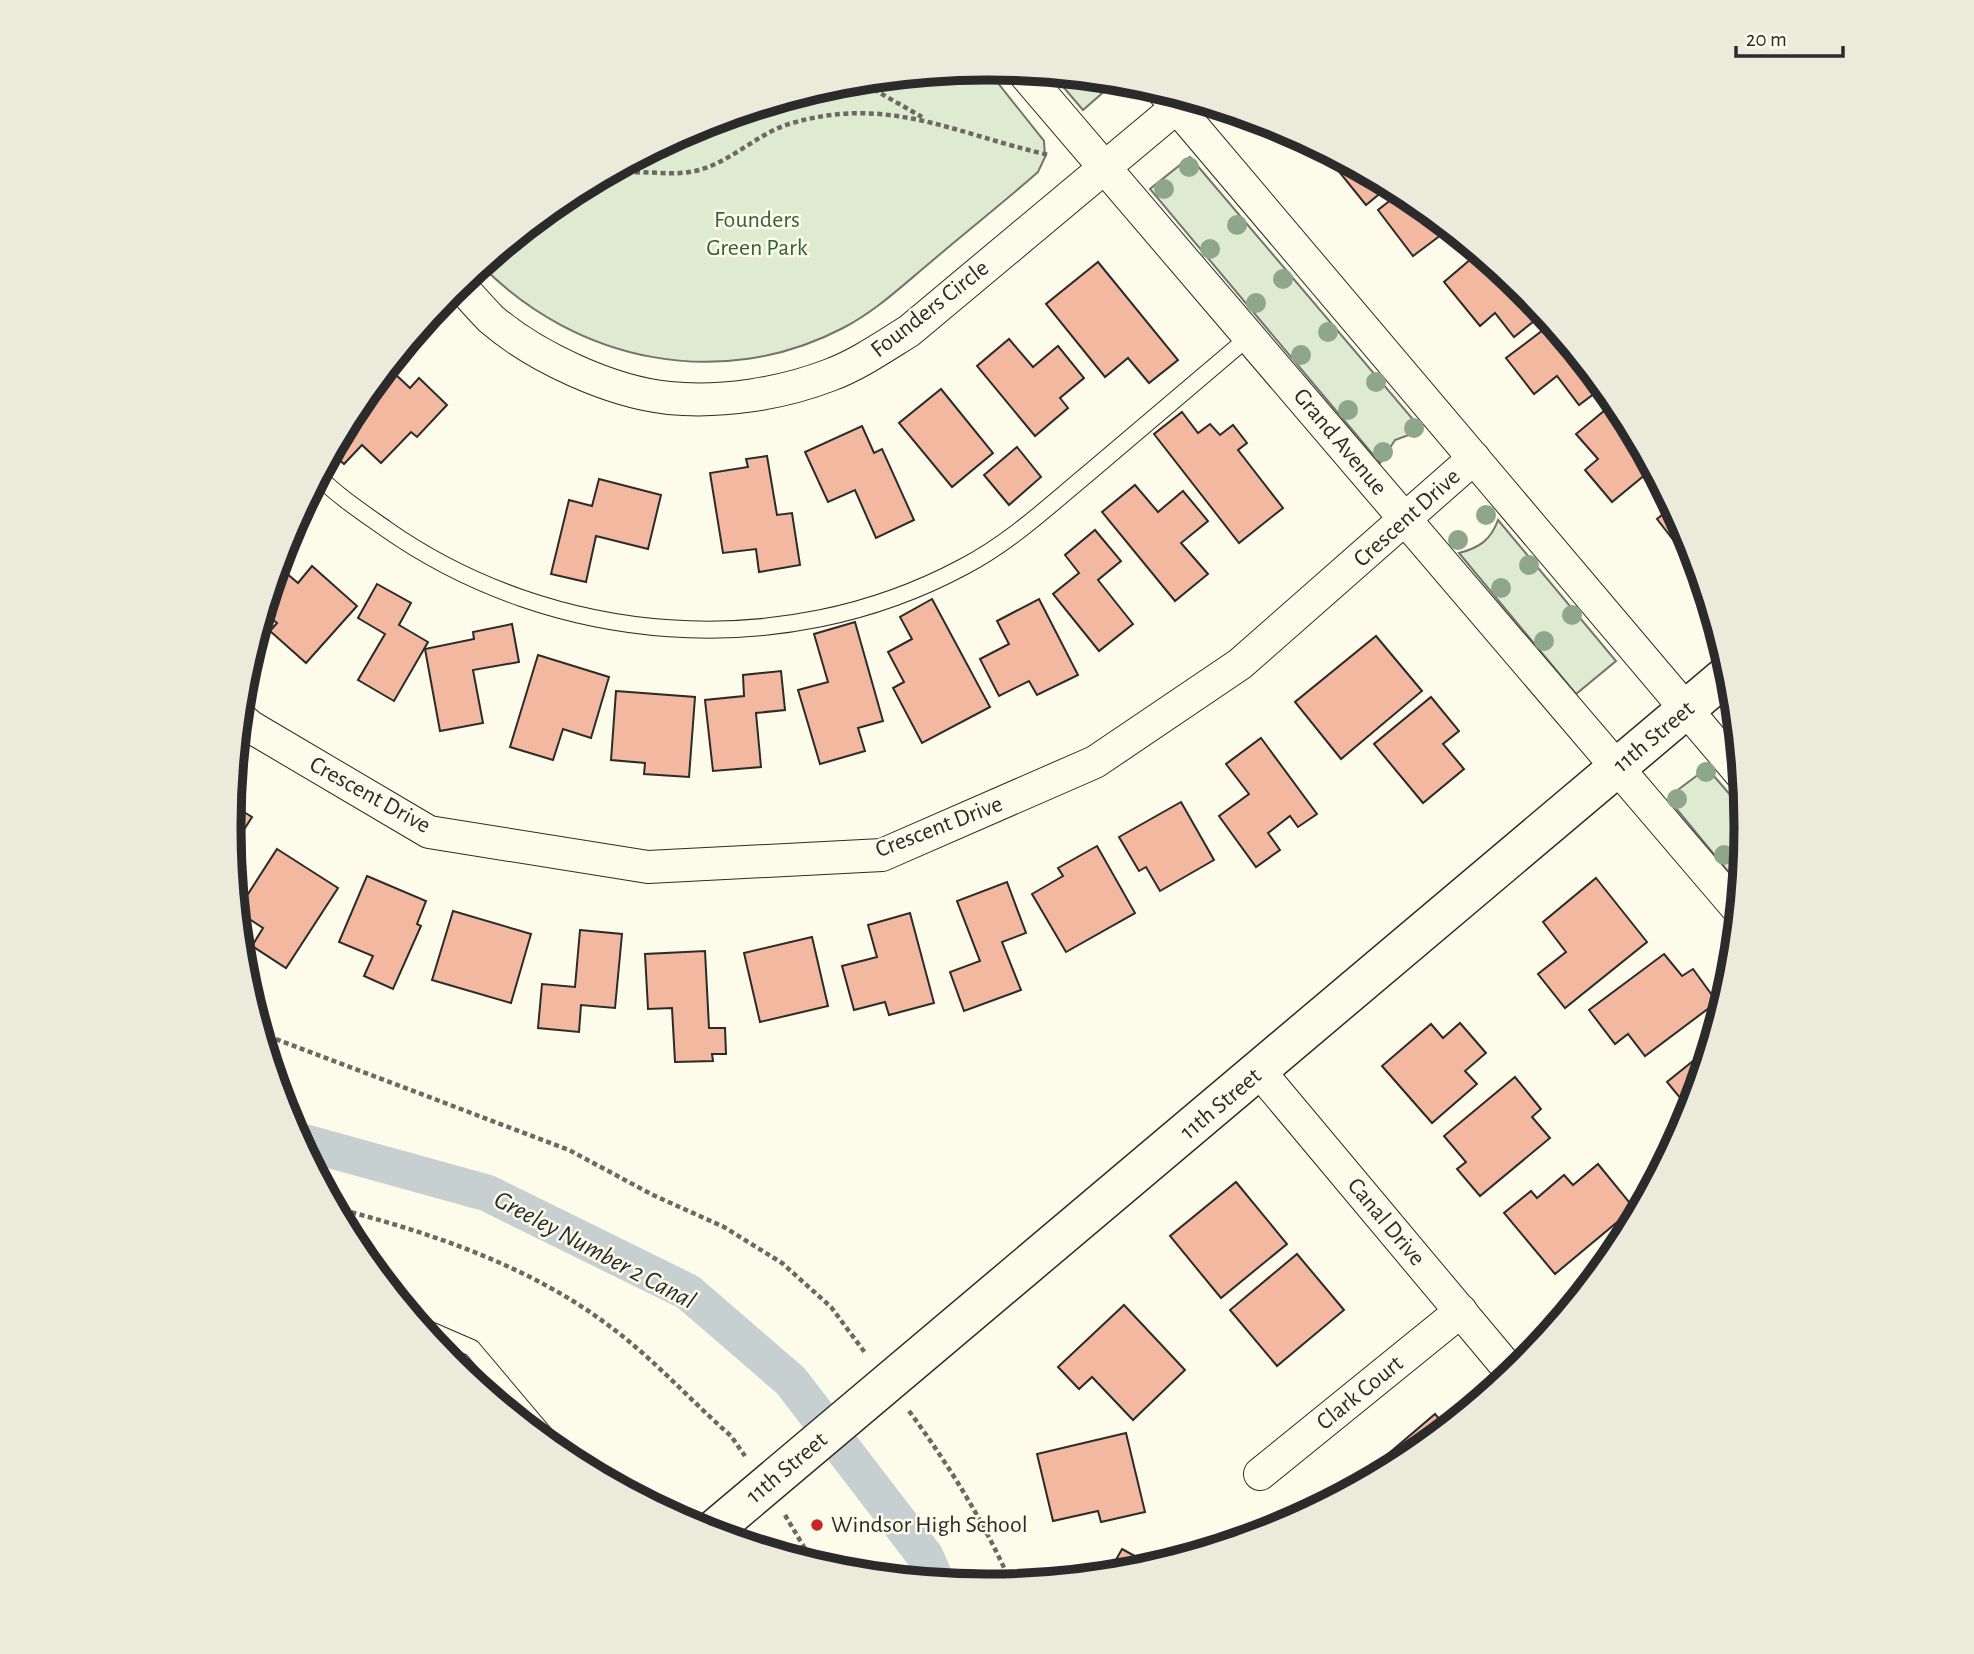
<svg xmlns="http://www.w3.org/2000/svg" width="1974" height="1654" font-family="'Alegreya Sans',sans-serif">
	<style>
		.green { fill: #deebd1; stroke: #74746e; stroke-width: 2 }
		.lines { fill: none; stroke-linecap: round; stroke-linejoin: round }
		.canal { stroke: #c7d0d0; stroke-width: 37 }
		.building { fill: #f2b8a0; stroke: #2b2b2b; stroke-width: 2 }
		.lane-casing { stroke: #2b2b2b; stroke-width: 18 }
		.street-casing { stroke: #2b2b2b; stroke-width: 34 }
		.secondary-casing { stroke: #2b2b2b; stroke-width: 41 }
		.path { stroke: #6a6964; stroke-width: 4.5; stroke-dasharray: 5 3.5; stroke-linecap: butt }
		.lane { stroke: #fdfbea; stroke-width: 16 }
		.street { stroke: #fdfbea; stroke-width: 32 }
		.secondary { stroke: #fdfbea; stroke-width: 38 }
		.tree { fill: #8ea78a }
		.poi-dot { fill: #c62828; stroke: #fdfbea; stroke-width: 2.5 }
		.labels { text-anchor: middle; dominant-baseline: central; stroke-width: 5; stroke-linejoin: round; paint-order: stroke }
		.park-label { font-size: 24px; fill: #34623c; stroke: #fdfbea }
		.street-label { font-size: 24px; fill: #2b2b2b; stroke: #fdfbea }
		.poi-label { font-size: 24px; fill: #2b2b2b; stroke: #fdfbea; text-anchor: start }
		.water-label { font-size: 26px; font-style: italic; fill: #2b2b2b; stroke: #fdfbea }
		.rim { fill: none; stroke: #2b2b2b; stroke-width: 9 }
	</style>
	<rect width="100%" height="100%" fill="#fdfbea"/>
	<g class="green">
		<path d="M986,68L1044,141L1045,157L1038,172C1004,202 967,231 932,261C903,285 876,311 843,328C721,392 576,362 481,265L566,196L697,126L839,83Z"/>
		<path d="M1053,75L1116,81L1083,110Z"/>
		<path d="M1190,157L1422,430L1395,440L1380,463L1150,189Z"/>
		<path d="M1498,520L1616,661L1576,694L1459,553C1479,548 1491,540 1498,520Z"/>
		<path d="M1707,768L1744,811L1746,827L1740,886L1670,801L1671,795Z"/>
	</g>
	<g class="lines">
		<path class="canal" d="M299,1141L487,1193L688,1292L791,1381L925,1556L936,1581"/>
	</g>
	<g class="building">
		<path d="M1338,158L1389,186L1366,205L1332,163Z"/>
		<path d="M1401,192L1449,229L1413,256L1378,210Z"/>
		<path d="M1478,253L1524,291L1543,314L1514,337L1495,313L1480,326L1444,282Z"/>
		<path d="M1098,262L1178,360L1149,383L1128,358L1105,377L1046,304Z"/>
		<path d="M1551,324L1603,387L1579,405L1557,376L1534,394L1506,358Z"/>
		<path d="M1009,339L1033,367L1058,346L1084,378L1060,398L1068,408L1035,436L977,366Z"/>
		<path d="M394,373L410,388L419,378L447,405L417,437L411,432L381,463L362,445L344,464L331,452L351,415L353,417Z"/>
		<path d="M941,389L993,453L952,487L899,423Z"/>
		<path d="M1610,406L1629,427L1652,469L1612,502L1585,470L1598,459L1576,434Z"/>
		<path d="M1182,412L1198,433L1210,424L1220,435L1233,425L1247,443L1238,450L1283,508L1239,543L1154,434Z"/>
		<path d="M862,426L874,453L882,449L914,520L876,538L855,490L828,502L805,452Z"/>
		<path d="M1017,447L1041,477L1009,505L984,475Z"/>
		<path d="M767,456L777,515L792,513L800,565L759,572L756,549L723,553L710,473L748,467L746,459Z"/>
		<path d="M599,479L661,495L648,549L596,536L586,582L551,574L569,500L592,506Z"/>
		<path d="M1135,485L1158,512L1183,491L1208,521L1181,543L1208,574L1175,601L1102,512Z"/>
		<path d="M1660,485L1688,537L1694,555L1688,559L1657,519L1667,511L1652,491Z"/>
		<path d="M1095,530L1121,561L1098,580L1133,624L1099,651L1053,594L1079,573L1065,555Z"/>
		<path d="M278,566L298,583L312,566L357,606L306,663L270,631L277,623L263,611Z"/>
		<path d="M377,584L411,603L399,625L428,642L394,701L358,680L385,634L358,618Z"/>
		<path d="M932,599L990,707L922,743L893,688L904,682L888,652L912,639L900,617Z"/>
		<path d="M1039,599L1078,675L1037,695L1029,681L999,696L980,659L1009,644L997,621Z"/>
		<path d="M855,622L883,721L858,728L865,751L820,764L798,690L828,682L814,634Z"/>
		<path d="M512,624L519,662L473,670L483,723L440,731L425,649L474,639L473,632Z"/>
		<path d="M1376,636L1422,691L1341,759L1295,702Z"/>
		<path d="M538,655L609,677L591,738L563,729L553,760L510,747Z"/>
		<path d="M781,671L785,710L756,713L761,767L713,771L705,700L744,696L743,675Z"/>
		<path d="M616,691L695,697L689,777L644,774L645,763L611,760Z"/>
		<path d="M1431,697L1459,731L1443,744L1464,769L1423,803L1374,744Z"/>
		<path d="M1261,738L1317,814L1298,827L1290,816L1268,833L1280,850L1256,867L1219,816L1249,794L1226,764Z"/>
		<path d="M1181,802L1214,860L1160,891L1146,867L1139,871L1119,837Z"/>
		<path d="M231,804L252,817L231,850L228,827Z"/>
		<path d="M1097,846L1135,913L1066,952L1032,894L1063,876L1058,868Z"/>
		<path d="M277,849L338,888L286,968L252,946L263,928L237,911Z"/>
		<path d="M367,876L426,901L417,924L421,926L393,989L364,976L373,956L339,942Z"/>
		<path d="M1596,878L1647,942L1565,1008L1538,974L1566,952L1543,922Z"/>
		<path d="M1007,882L1026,933L1002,942L1021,990L964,1011L950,972L980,961L957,901Z"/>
		<path d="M453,911L531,934L511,1003L432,980Z"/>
		<path d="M910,913L934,1003L889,1015L885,1002L854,1010L842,966L877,957L868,925Z"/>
		<path d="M580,930L622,934L615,1008L581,1005L579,1032L538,1028L542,984L575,987Z"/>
		<path d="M812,937L828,1006L760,1022L744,953Z"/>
		<path d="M705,951L709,1028H725L726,1054H712L713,1061L675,1062L672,1008L648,1009L645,954Z"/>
		<path d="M1664,954L1682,976L1693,969L1717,1002L1645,1056L1628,1034L1615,1044L1589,1010Z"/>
		<path d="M1460,1023L1486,1053L1465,1071L1477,1084L1432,1123L1382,1066L1431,1024L1443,1038Z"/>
		<path d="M1709,1048L1690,1110L1667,1082Z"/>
		<path d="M1515,1077L1541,1109L1532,1117L1550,1138L1480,1196L1457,1169L1466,1162L1444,1136Z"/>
		<path d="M1598,1164L1634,1208L1555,1274L1504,1213L1531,1191L1537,1198L1564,1175L1573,1185Z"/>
		<path d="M1236,1182L1287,1244L1221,1298L1170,1236Z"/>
		<path d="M1297,1254L1344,1310L1277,1366L1230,1310Z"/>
		<path d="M1604,1265L1573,1303L1567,1295Z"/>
		<path d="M1124,1305L1185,1370L1133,1420L1092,1377L1079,1389L1058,1367Z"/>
		<path d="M1435,1414L1446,1427L1408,1458L1371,1478L1367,1472Z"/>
		<path d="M1126,1433L1145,1512L1101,1522L1098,1511L1053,1521L1037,1454Z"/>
		<path d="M1122,1549L1153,1566L1108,1574Z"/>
	</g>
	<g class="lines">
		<defs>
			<g id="lane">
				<path d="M318,476C339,497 362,512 386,529C553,646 782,664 963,567C1011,542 1050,505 1091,471C1144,426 1197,381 1250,336"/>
				<path d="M419,1325L472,1348L564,1457"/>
			</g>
			<g id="street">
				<path d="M1023,72L1738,909"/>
				<path d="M1163,91L1740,773"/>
				<path d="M459,284C469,295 480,308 491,319C535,357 611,392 669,398C721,403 781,394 830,375C859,364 883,347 909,331L1177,107"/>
				<path d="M239,717L251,727L429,832L648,867L882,855L1095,762L1240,664L1474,458"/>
				<path d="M1260,1072L1512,1373"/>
				<path d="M1260,1474L1461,1311"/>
			</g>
			<path id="secondary" d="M711,1532L1729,673"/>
		</defs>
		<use href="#lane" class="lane-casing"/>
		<use href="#street" class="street-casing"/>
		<use href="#secondary" class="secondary-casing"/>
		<g class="path">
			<path d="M859,81L922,117"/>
			<path d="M486,264L493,263L580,192C593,185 609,176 624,173C648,170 675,177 699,170C732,161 757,134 789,124C888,94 955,134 1049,155"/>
			<path d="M260,1033L569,1150L653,1195L724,1227L782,1263L831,1307L866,1354"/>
			<path d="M335,1208C429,1232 530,1266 608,1325C652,1357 690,1400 731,1436L745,1456"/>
			<path d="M909,1411C949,1465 984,1522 1011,1583"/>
			<path d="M785,1515L814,1564"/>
		</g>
		<use href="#lane" class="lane"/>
		<use href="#street" class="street"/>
		<use href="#secondary" class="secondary"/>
	</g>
	<g class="tree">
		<circle cx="1189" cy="167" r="10"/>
		<circle cx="1164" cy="189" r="10"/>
		<circle cx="1237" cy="225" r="10"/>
		<circle cx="1210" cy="249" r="10"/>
		<circle cx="1283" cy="279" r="10"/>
		<circle cx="1256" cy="303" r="10"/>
		<circle cx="1328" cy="332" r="10"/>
		<circle cx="1301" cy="355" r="10"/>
		<circle cx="1376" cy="382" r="10"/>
		<circle cx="1348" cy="410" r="10"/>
		<circle cx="1414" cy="428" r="10"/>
		<circle cx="1383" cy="452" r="10"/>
		<circle cx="1486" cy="515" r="10"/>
		<circle cx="1458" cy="540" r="10"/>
		<circle cx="1529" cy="565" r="10"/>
		<circle cx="1501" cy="588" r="10"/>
		<circle cx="1572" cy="615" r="10"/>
		<circle cx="1544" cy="641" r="10"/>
		<circle cx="1706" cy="772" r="10"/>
		<circle cx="1677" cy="799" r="10"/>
		<circle cx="1724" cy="855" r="10"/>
	</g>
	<circle class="poi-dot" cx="817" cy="1525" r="7"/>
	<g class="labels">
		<g class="park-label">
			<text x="757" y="220">Founders<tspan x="757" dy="28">Green Park</tspan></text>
		</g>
		<g class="street-label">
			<text transform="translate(930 309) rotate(-38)">Founders Circle</text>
			<text transform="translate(1340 442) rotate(50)">Grand Avenue</text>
			<text transform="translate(1407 518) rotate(-42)">Crescent Drive</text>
			<text transform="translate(1654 737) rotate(-40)">11th Street</text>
			<text transform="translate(370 795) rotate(29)">Crescent Drive</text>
			<text transform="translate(939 827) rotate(-21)">Crescent Drive</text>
			<text transform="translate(1221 1104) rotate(-40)">11th Street</text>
			<text transform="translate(1386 1222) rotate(50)">Canal Drive</text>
			<text transform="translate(1360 1393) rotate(-39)">Clark Court</text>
			<text transform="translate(787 1468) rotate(-40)">11th Street</text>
		</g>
		<g class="poi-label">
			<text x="831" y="1525">Windsor High School</text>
		</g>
		<g class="water-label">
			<text transform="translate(595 1250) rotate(28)">Greeley Number 2 Canal</text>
		</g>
	</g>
	<path d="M0 0H1974V1654H0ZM987 80H988A746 746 0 0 1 1734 826V828A746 746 0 0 1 988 1574H987A746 746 0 0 1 241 828V826A746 746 0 0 1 987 80Z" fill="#eceadb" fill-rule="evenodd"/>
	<path class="rim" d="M987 80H988A746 746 0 0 1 1734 826V828A746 746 0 0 1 988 1574H987A746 746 0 0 1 241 828V826A746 746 0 0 1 987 80Z"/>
	<path d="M1736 46v10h107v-10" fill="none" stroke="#2b2b2b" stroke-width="3.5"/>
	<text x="1746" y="46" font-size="21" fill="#2b2b2b" stroke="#fdfbea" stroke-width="5" paint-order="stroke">20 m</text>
</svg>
